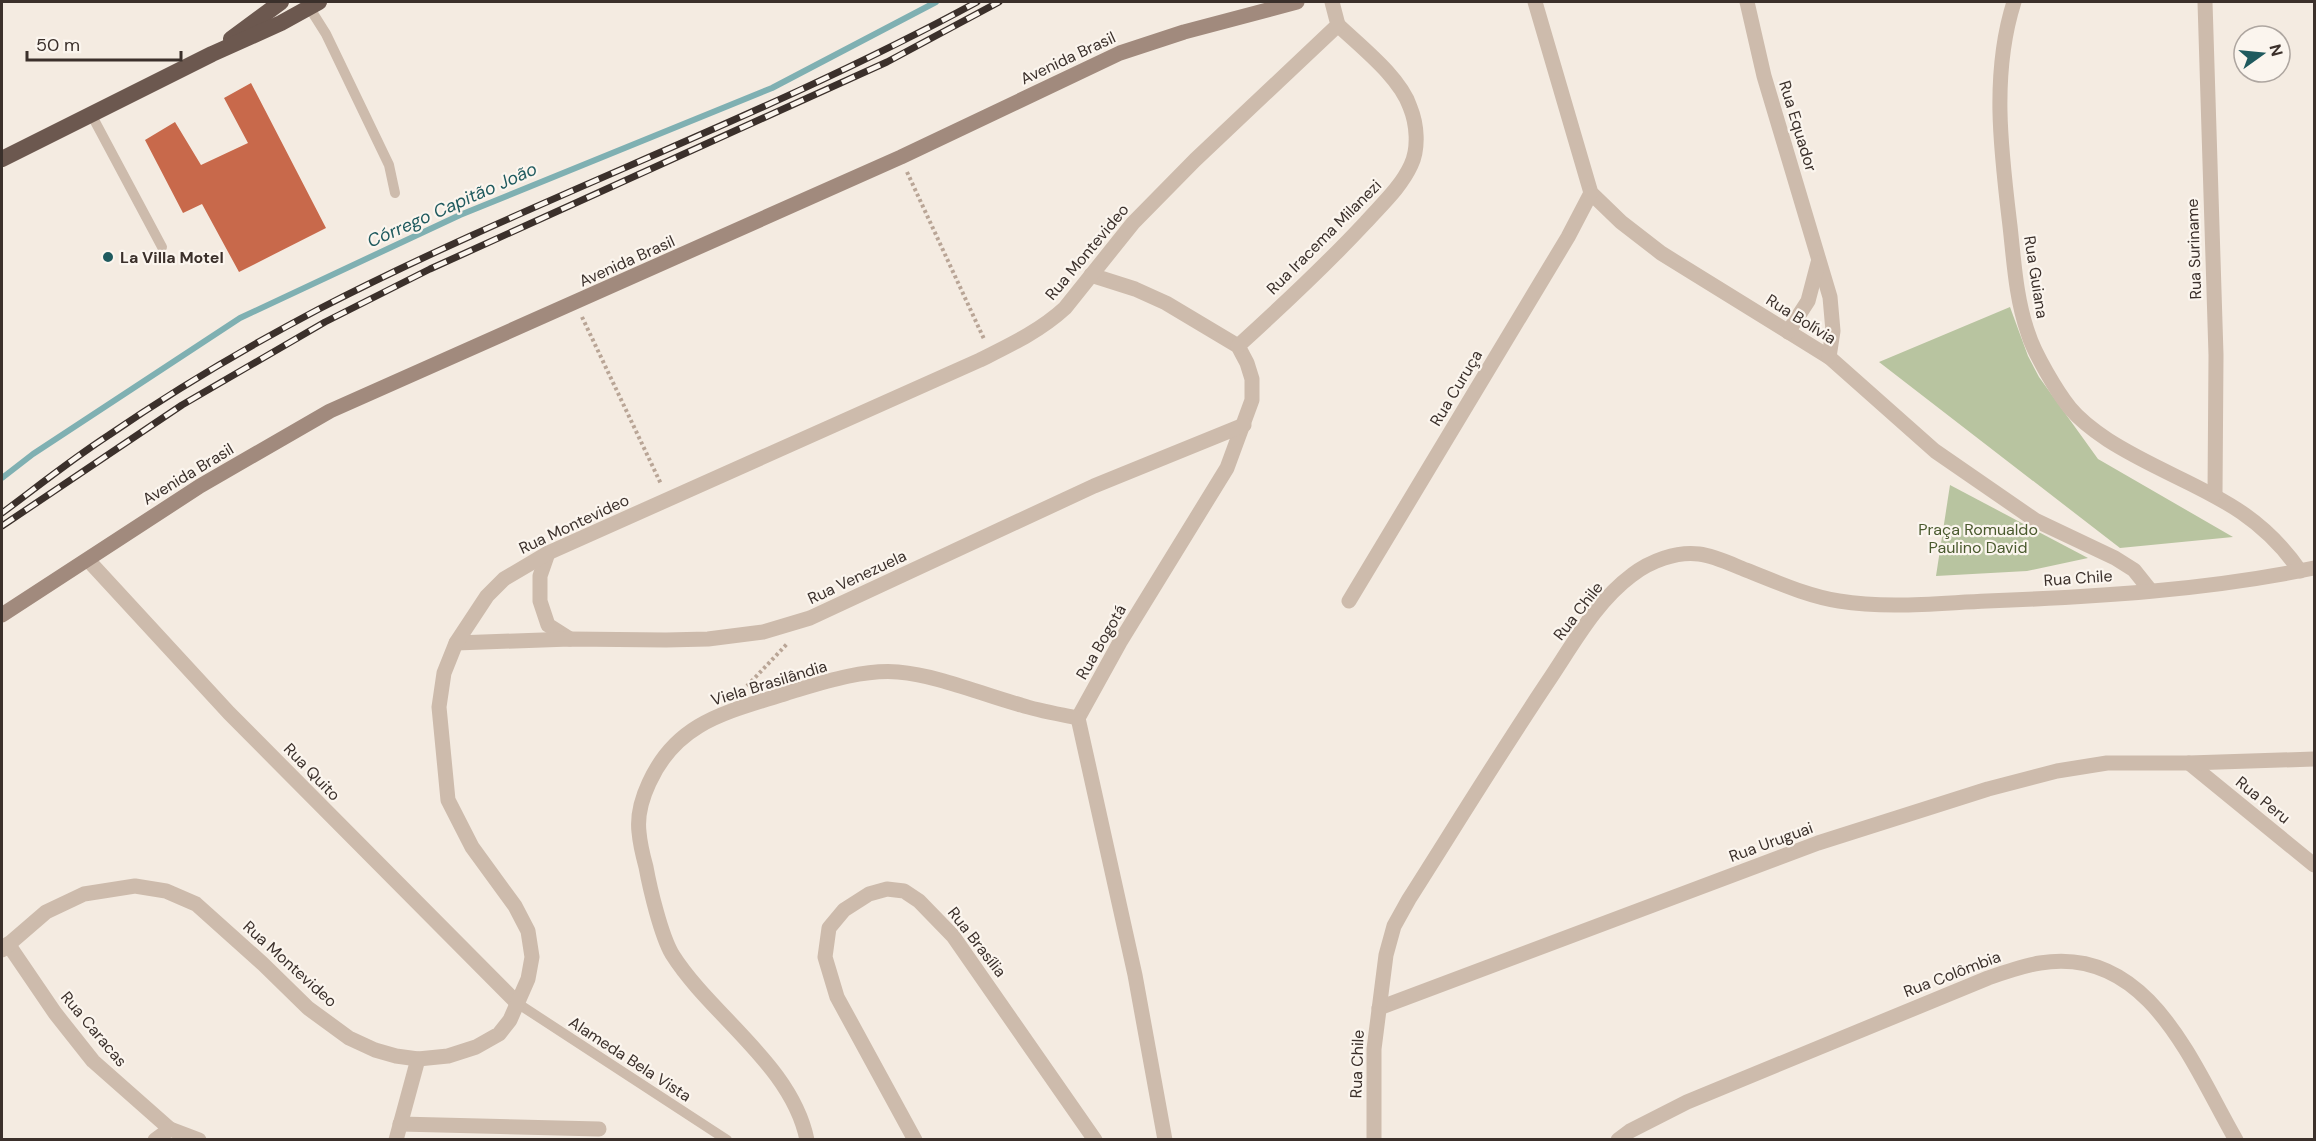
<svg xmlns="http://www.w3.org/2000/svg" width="2316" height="1141" font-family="'DM Sans',sans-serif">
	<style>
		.green { fill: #b8c4a0 }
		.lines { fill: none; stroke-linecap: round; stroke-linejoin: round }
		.stream { stroke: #7fb0b2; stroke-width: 6 }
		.building { fill: #c8694b }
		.path { stroke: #b9a596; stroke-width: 4; stroke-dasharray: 3 3; stroke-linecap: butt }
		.service { stroke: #cdbbac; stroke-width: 10 }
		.minor { stroke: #cdbbac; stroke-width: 15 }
		.tertiary { stroke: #cdbbac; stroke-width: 15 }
		.secondary { stroke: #a18a7d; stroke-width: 15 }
		.trunk { stroke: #6c584f; stroke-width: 16 }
		.rail-casing { stroke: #3b302b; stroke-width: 7 }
		.rail { stroke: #fbf5ee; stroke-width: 4.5; stroke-dasharray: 14; stroke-linecap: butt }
		.poi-dot { fill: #1f5a5e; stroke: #fbf5ee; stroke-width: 2 }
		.labels { text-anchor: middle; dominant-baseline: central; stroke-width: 4.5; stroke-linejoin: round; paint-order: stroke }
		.street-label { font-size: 16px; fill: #3b302b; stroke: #fbf5ee }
		.poi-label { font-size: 16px; font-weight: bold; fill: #3b302b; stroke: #fbf5ee; text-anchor: start }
		.park-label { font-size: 16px; fill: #4a5a2e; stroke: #fbf5ee }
		.water-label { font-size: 18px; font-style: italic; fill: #1f5a5e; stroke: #fbf5ee }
	</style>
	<rect width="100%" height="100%" fill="#f4ebe1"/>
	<g class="green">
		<path d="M2010,307L2028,356L2039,377L2098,459L2233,537L2120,548L1879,362Z"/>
		<path d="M1950,485L2088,558L2027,571L1936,576Z"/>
	</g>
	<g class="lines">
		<path class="stream" d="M2,478L33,454L240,318L460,215L772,88L936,2"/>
	</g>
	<path class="building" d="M251,83L326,228L239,272L202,204L183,213L145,140L175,122L201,165L248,143L224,98Z"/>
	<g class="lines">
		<g class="path">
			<path d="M907,172L984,339"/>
			<path d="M582,317L661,484"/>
			<path d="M747,686L787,644"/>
		</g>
		<g class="service">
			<path d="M309,7L326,34L389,165L395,193"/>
			<path d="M91,114L162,247"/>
			<path d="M517,1003L727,1140"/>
		</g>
		<g class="minor">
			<path d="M1535,2L1591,193L1621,222L1661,253L1829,357L1935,451L2035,520L2115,558L2134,570L2150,590"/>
			<path d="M1747,2L1764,76L1830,297L1833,331L1829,357"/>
			<path d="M2014,2C1991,74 2001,151 2010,226C2014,262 2016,299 2028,333C2034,353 2057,392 2070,408C2079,419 2096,432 2108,440C2180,486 2248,495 2300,571"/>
			<path d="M2205,2L2216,355L2215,494"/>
			<path d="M1091,275L1135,289L1166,303L1238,346L1247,363L1252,379V400L1227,468L1120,642L1078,718L1135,975L1165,1140"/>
			<path d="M1788,332L1808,301L1818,263"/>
			<path d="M1238,346C1282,306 1325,266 1366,222C1382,204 1401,187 1411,165C1419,148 1417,124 1410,107C1400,77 1361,47 1338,25"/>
			<path d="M548,553L540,576V601L548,625L570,639"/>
			<path d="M88,560L229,713L517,1003"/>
			<path d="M1349,601L1568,237L1591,193"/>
			<path d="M456,643L570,639L666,640L708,639L763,632L810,618L1094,486L1244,425"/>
			<path d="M2189,763L2314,865"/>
			<path d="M8,944L55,1013L93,1061L170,1129L199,1140"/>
			<path d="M2,950L46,912L84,894L135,886L166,891L196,904L263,964L308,1008L349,1038L375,1050L396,1056L418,1059L448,1056L476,1047L499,1034L510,1020L528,979L532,957L528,931L515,906L472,847L448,800L439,707L444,673L456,643L487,596L504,579L548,553L980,360C1010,345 1040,331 1065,308L1133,223L1195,160L1338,25L1332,2"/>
			<path d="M1379,1008L1818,843L1988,789L2057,771L2107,763H2189L2314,759"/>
			<path d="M400,1124L599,1129"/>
			<path d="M155,1140L170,1129"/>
			<path d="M396,1140L418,1059"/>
			<path d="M807,1140C792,1065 711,1016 672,954C661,935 650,889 646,867C643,856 640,844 639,832C637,815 642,798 649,783C677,721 728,712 787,693C821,683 862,669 898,672C941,676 980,694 1021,705C1039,711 1059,714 1078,718"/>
			<path d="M915,1140L837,997L825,957L829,928L844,910L869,894L887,889L904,891L919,901L953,936L1095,1140"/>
			<path d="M1374,1140V1049L1386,955L1394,926L1409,899C1456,825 1502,750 1551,677C1575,641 1597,601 1632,575C1650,561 1677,551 1699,554C1715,556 1731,564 1746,570C1777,582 1807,596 1839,601C1888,609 1939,603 1987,601C2096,597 2207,590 2314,568"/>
		</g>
		<path class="tertiary" d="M1618,1140L1630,1131L1687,1102L1988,978C2005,972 2022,966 2040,963C2149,945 2192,1064 2236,1140"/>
		<path class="secondary" d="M2,615L200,486L330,411L901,157L1120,53L1184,32L1297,2"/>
		<g class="trunk">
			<path d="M231,39L281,2"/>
			<path d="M2,159L212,54L281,23L319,2"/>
		</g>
		<defs>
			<g id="rail">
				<path d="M2,513C37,487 72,459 109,435C176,389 247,347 319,309C534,198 764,118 977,2"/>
				<path d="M2,526L182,405L325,322L430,269L887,62L999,2"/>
			</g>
		</defs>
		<use href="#rail" class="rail-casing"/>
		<use href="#rail" class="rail"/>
	</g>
	<circle class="poi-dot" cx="108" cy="257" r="6"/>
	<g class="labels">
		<g class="street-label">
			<text transform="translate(1068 58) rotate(-25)">Avenida Brasil</text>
			<text transform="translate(1798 126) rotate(73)">Rua Equador</text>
			<text transform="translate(1324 237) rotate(-45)">Rua Iracema Milanezi</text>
			<text transform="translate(2194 249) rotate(-92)">Rua Suriname</text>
			<text transform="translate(1087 252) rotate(-50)">Rua Montevideo</text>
			<text transform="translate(627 261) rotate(-24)">Avenida Brasil</text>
			<text transform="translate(2036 277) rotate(81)">Rua Guiana</text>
			<text transform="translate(1801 319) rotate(32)">Rua Bolívia</text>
			<text transform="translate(1456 388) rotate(-59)">Rua Curuça</text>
			<text transform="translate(188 474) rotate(-31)">Avenida Brasil</text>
			<text transform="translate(574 524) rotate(-25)">Rua Montevideo</text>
			<text transform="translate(857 577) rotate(-25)">Rua Venezuela</text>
			<text transform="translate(2078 578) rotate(-4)">Rua Chile</text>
			<text transform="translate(1578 611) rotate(-52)">Rua Chile</text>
			<text transform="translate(1101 642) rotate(-60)">Rua Bogotá</text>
			<text transform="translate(769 683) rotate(-17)">Viela Brasilândia</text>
			<text transform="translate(312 772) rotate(46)">Rua Quito</text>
			<text transform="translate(2263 800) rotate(39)">Rua Peru</text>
			<text transform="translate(1771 842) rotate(-20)">Rua Uruguai</text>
			<text transform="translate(977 942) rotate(52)">Rua Brasília</text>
			<text transform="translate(290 964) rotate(42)">Rua Montevideo</text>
			<text transform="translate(1952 974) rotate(-21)">Rua Colômbia</text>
			<text transform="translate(94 1029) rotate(50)">Rua Caracas</text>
			<text transform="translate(630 1059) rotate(33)">Alameda Bela Vista</text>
			<text transform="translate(1357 1064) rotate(-88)">Rua Chile</text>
		</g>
		<g class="poi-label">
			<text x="120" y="257">La Villa Motel</text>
		</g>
		<g class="park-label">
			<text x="1978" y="529">Praça Romualdo<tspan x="1978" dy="18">Paulino David</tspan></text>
		</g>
		<g class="water-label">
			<text transform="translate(452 205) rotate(-24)">Córrego Capitão João</text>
		</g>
	</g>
	<rect width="2316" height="1141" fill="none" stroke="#3b302b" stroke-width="6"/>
	<g transform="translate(2262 54) rotate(75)"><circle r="28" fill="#fbf5ee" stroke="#aea6a0" stroke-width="1.5"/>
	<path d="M0-4.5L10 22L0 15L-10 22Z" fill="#1f5a5e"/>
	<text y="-9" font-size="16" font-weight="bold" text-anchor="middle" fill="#3b302b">N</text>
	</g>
	<path d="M27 51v9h154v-9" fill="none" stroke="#3b302b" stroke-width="3"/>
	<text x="36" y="51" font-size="18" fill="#3b302b" stroke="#fbf5ee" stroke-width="4.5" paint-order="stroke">50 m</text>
</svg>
